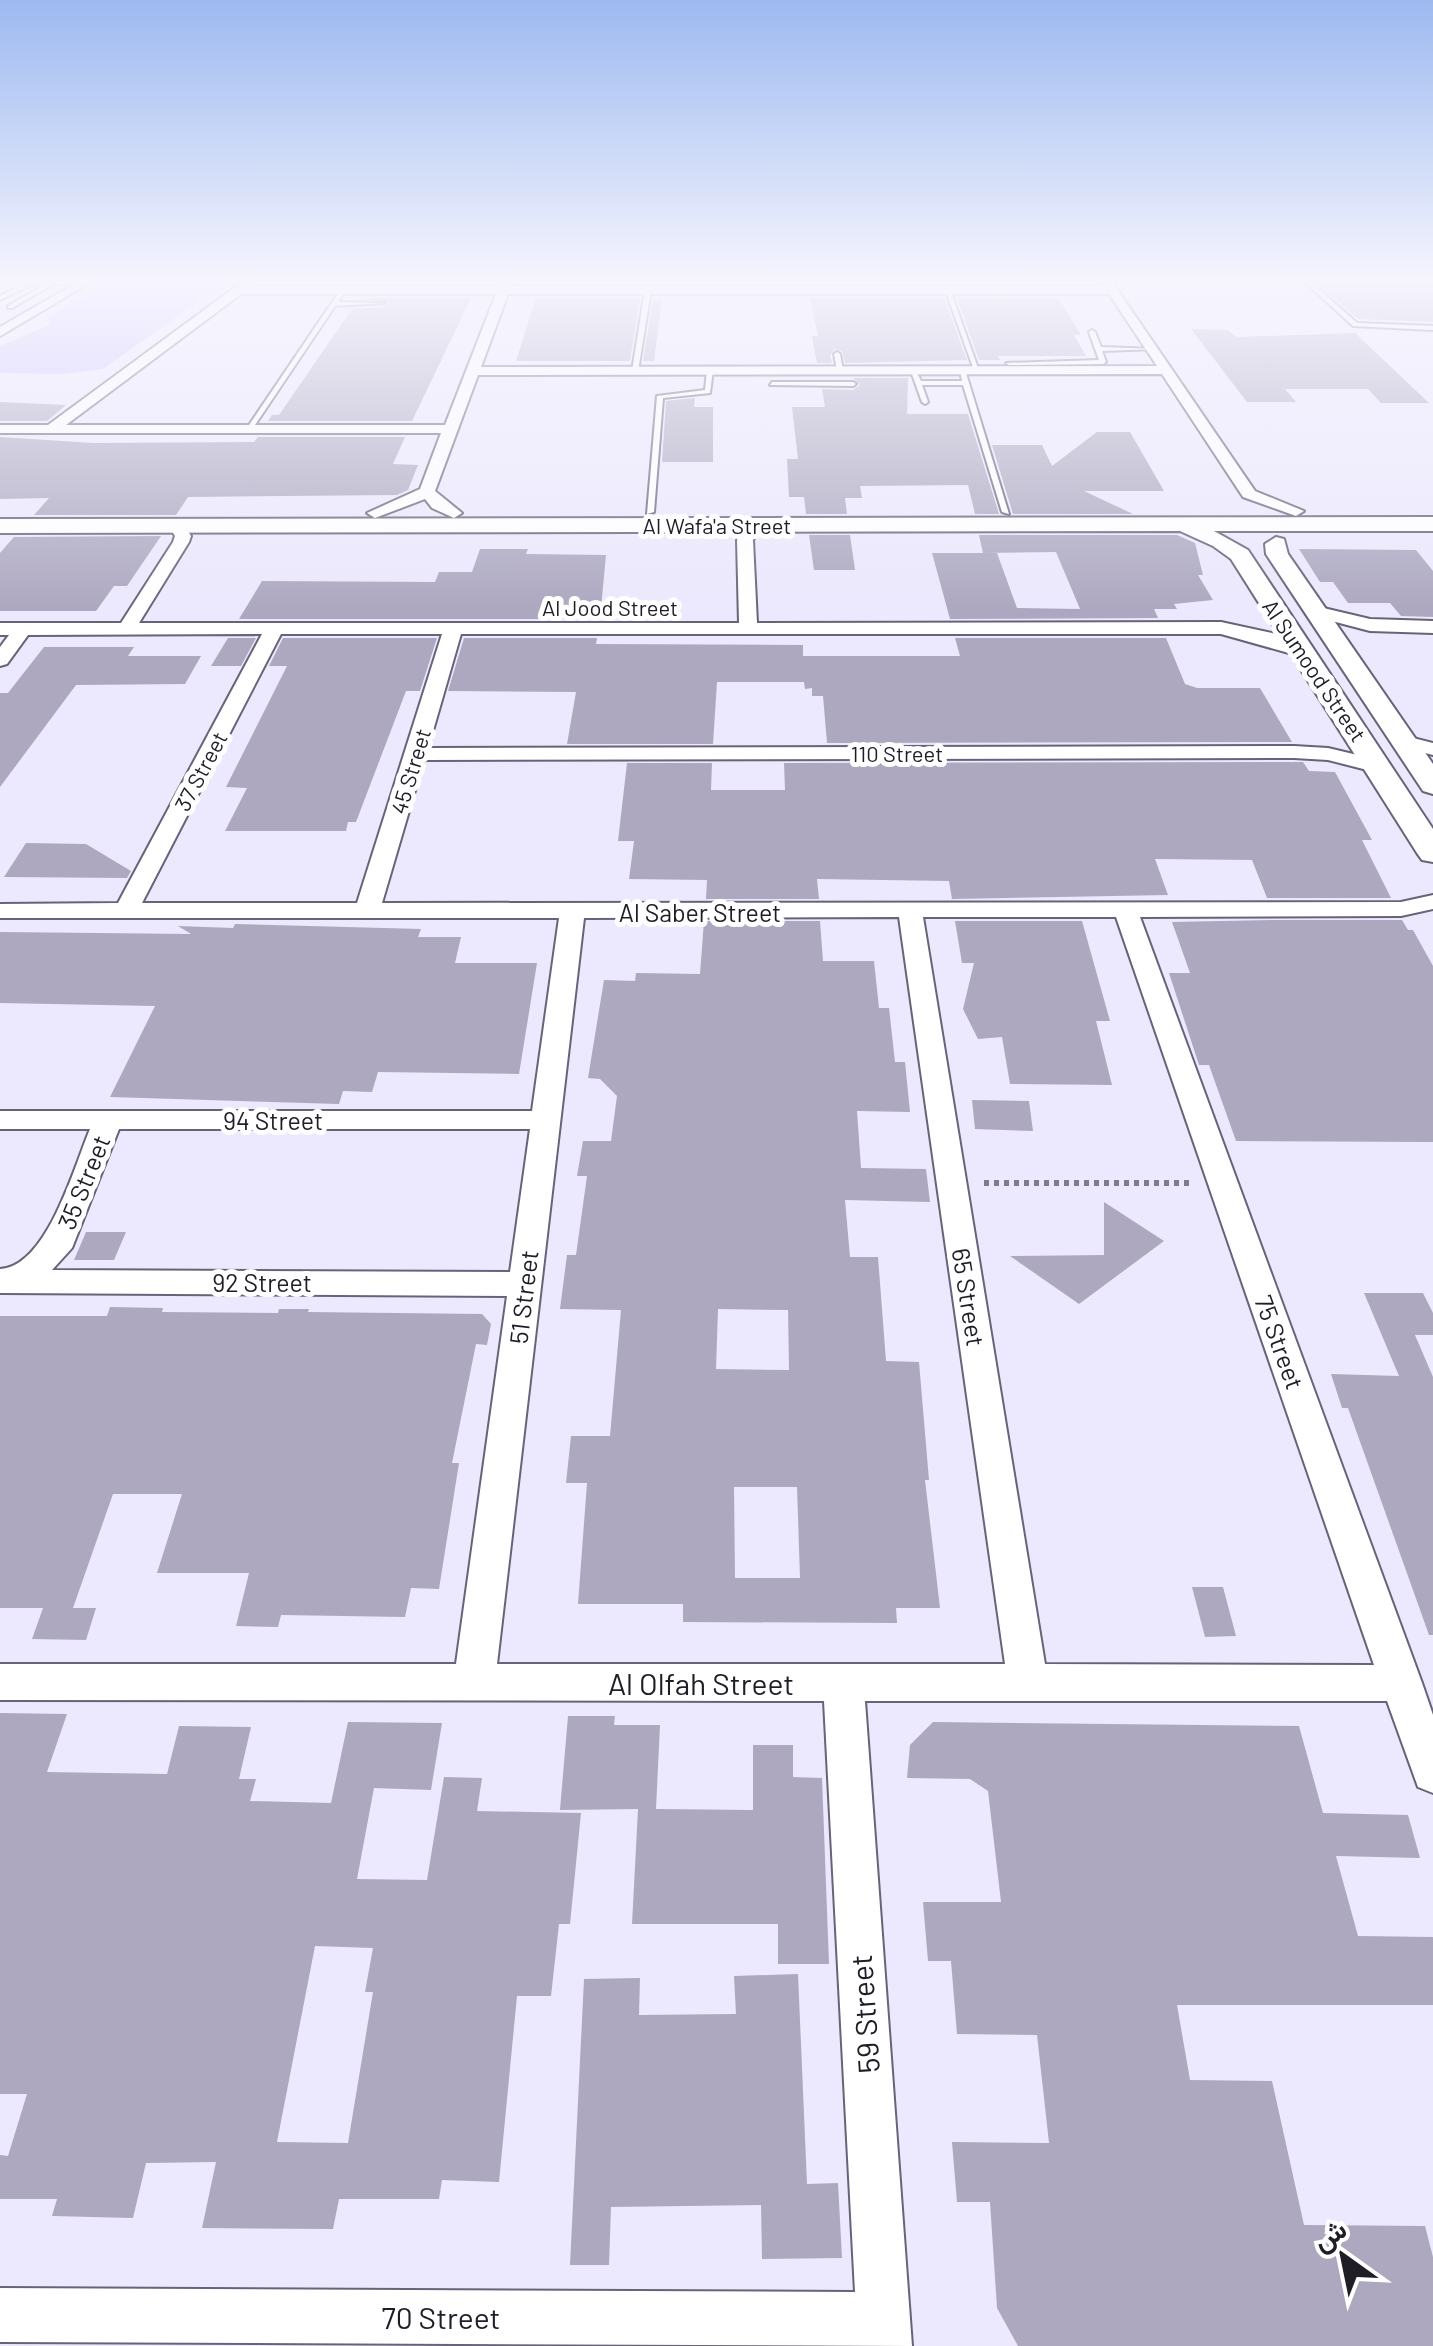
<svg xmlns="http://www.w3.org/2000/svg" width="1433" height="2346" font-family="Barlow,Vazirmatn,sans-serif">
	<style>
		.water { fill: #cdc0fc }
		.building { fill: #ada8c0; fill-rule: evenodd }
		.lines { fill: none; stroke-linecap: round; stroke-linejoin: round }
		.lane-casing { stroke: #676378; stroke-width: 4 }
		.street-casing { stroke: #676378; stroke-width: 4 }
		.secondary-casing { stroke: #676378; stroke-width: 4 }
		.path { stroke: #7e7b8a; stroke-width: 6; stroke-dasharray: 5 5; stroke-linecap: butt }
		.lane { fill: #fff; fill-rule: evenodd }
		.street { fill: #fff; fill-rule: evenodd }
		.secondary { fill: #fff; fill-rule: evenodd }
		.labels { text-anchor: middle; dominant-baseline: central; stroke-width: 10; stroke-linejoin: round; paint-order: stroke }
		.far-street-label { font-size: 22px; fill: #1f1d26; stroke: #fff }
		.street-label { font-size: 25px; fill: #1f1d26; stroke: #fff }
		.near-street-label { font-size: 30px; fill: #1f1d26; stroke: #fff }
	</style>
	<rect width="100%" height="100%" fill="#ece8fd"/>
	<path class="water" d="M105,282H226L103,369L62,374L0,373V346L51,324L49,317Z"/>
	<g class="building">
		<path d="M1316,282H1433V322L1358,319Z"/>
		<path d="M359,298H471L412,421H268L272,415H279L352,309L385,307L389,303Z"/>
		<path d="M536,298H640L630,361H516Z"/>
		<path d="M810,298H944L967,360L845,363L842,351L835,349L830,355L832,363H817L812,336H818Z"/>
		<path d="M957,298L1059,299L1081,335H1074L1086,356H998L1000,360H979Z"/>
		<path d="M653,299H662L654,361H643Z"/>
		<path d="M1191,329L1227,330L1237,337L1355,333L1429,403H1381L1368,389H1285L1296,402H1247Z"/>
		<path d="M820,378H908L907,414H968L999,514H975L968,485L860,486L862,498H845L847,514H806L804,497H789L787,459H798L792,407H825L822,389L853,390L860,385L853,378Z"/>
		<path d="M695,398L694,407H713V462H662L666,401Z"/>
		<path d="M0,402L66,405L47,421H0Z"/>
		<path d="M1097,432H1130L1164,491H1084L1133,514H1013L992,445H1042L1052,466Z"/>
		<path d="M0,437L93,443L254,442L258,437H405L393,464L418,465L408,490L397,495L188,497L176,515H34L49,498L0,499Z"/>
		<path d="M809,535H850L855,570H814Z"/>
		<path d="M979,535H1177L1195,543L1203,575H1198L1213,600L1174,604L1177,609H1154L1158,618L950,619L932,553H997L1017,608L1080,609L1056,552L983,553Z"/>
		<path d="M161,536L127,586H114L96,611H0V553L14,537Z"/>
		<path d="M480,549H528L526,554L606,555L600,619H239L262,581L435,582L439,572H472Z"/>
		<path d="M1299,549L1416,550L1433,571V617L1401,616L1390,603H1348L1333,582H1320Z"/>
		<path d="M228,638H256L241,666H211Z"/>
		<path d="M283,638H437L420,691H406L356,822H348L346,831H225L247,788L226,787L287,666H269Z"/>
		<path d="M464,638H597L596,644L803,645V656H960L955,638H1166L1185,684L1197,688H1260L1292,742L827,743L823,696H812V688L805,689L804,682H717L713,744H567L576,692L448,691Z"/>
		<path d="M44,647H134L128,656H201L185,684L76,685L0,787V693H8Z"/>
		<path d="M1303,762L1309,771L1335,772L1372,840H1362L1391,898H1267L1252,860L1155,859L1168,895L952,899L949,881L817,879L819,899H706L707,880L629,879L634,841H618L627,763H712L711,790H785L784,763Z"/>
		<path d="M26,843L86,844L131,871L127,878L4,877Z"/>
		<path d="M1275,920H1402L1408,930H1413L1433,966V1142L1236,1141L1209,1065H1199L1169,973H1190L1172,922Z"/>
		<path d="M704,921H820L823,961H874L879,1008H889L895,1062H905L910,1112L857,1111L861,1168L926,1169L930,1202L845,1200L850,1257H878L886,1361L919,1362L929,1480H925L940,1608H896L897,1623L683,1622V1604H578L587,1483H566L571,1436H610L621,1310L560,1309L567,1255H576L587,1176H577L583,1141H611L617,1096L600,1079L588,1078L604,980L635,981L636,973L700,974ZM718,1309L788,1310L789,1370L716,1369ZM734,1487H797L800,1578H735Z"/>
		<path d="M955,921H1082L1110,1021H1096L1112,1085L1010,1084L1002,1037L978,1039L963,1009L974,963H962Z"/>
		<path d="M235,924L421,929L418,937H461L455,963H537L519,1074L378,1072L372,1092L343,1091L339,1104L110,1097L155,1006L0,1003V932L191,934L178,926L233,928Z"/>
		<path d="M972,1100L1029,1101L1033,1131L975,1129Z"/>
		<path d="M1104,1202L1164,1241L1079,1304L1010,1256L1104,1255Z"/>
		<path d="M86,1232H126L114,1260H74Z"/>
		<path d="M1364,1293H1423L1433,1313V1335H1415L1433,1377V1635H1429L1348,1408H1342L1331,1374L1399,1376Z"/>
		<path d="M110,1307L163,1308L162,1312L278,1313L279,1309H309L308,1312L482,1314L491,1324L487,1345L476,1344L452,1463H459L439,1589L411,1588L405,1617L281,1615L278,1627L236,1626L249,1573H157L182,1494H113L73,1608H96L86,1640L32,1639L43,1608H0V1316H107Z"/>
		<path d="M1192,1587H1223L1236,1636L1205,1637Z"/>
		<path d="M0,1713L67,1714L47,1772L167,1774L179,1726L251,1727L239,1779H256L250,1801L331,1803L348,1722L442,1723L431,1790L374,1788L357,1879L427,1880L444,1777L482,1778L477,1811L581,1813L570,1924H559L551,1996H517L499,2182L442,2180L439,2199H339L333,2229L202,2228L216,2162L146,2163L133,2218L52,2216L57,2199H0V2155L8,2156L27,2094H0ZM315,1946L373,1948L365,1992H373L348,2143L277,2142Z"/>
		<path d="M568,1716H615L614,1725H660L656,1809L753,1810V1745H793V1777L822,1778L829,1964H778V1924H632L638,1809L560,1810Z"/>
		<path d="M933,1722L1299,1726L1323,1813L1408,1815L1420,1858L1336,1856L1358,1936L1433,1937V2005H1177L1190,2080L1272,2081L1304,2225L1425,2226L1433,2257V2346H1018L997,2308L990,2202H957L952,2142L1049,2143L1037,2035L957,2034L951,1961H928L923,1902H1001L988,1791L970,1779L907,1778L910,1745Z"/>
		<path d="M798,1974L807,2184L838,2183L842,2258L762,2259L761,2205L611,2207L609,2265H570L584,1979L640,1978L639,2015L736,2014L734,1976Z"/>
	</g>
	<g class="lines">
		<defs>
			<g id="lane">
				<path d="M28,282H83L85,283L53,284L12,308H8V306L46,284H32L0,300V296Z"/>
				<path d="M1305,282H1311L1357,323L1433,326V330L1353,326Z"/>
				<path d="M648,288L651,290L638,371L635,373L632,371L645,290Z"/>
				<path d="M341,289L346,290L338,302L385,303L335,306L251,431H245Z"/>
				<path d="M945,289L950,290L979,371L974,370Z"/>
				<path d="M1092,330L1095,332L1101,347L1158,349L1102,351L1106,362L1103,364L1009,365L1006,363L1099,360L1089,332Z"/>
				<path d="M837,352L840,354L843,370L840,372L837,370L834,354Z"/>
				<path d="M710,368L713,370L710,393L663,398L654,512L647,514L657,396L705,390L707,370Z"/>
				<path d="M960,369L965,370L1009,514L1002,512L963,385H922L928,402L925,404L922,402L912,374L917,373L921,381H962Z"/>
				<path d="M772,382H853L856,384L853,386L770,385Z"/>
			</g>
			<g id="street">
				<path d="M78,282H91L0,336V327Z"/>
				<path d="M242,282H254L250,286H499L501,282H511L510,286H1104L1102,282H1112L1255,491L1304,511L1296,516L1243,497L1162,374L478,375L435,491L462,513L454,518L432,508L425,499L375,518L367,513L420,489L441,433H0V425H48ZM241,294H496L445,425H66ZM508,294H1109L1157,366L481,367Z"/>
				<path d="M176,520L182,521L191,536L189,542L139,623H739L737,540L745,527L778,521V529L757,534L753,540L757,623L1221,622L1272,633L1313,651L1303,657L1221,634H461L428,748L1294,746L1328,748L1387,762L1390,767L1379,773L1328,760L1294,758L424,760L382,903L1401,902L1433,895V909L1401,916L1140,917L1422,1683L1433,1715V1793L1418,1787L1387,1701H865L912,2346L0,2342V2288L855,2292L824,1701L0,1700V1664H456L507,1296L0,1293V1269C47,1267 74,1167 90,1129H0V1111H532L559,918H0V904L118,903L262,634L28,635L7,664L0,666V647L9,635H0V623H121L173,542L175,536L168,525ZM281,634H442L357,903H142ZM899,917L1005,1664H497L584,918ZM923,917H1116L1374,1665L1045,1664ZM119,1129H530L510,1272L52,1270L72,1248Z"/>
				<path d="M1315,606L1370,619L1433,621V633L1370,631L1309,615V607Z"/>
				<path d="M1405,736L1433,743V755L1398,746L1394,742L1398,738Z"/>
			</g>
			<g id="secondary">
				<path d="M1433,517V531H1214L1248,550L1433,829V862L1422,860L1417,853L1231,559L1213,546L1180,531L0,533V519Z"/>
				<path d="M1276,537L1284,539L1288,554L1433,764V794L1423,791L1266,554L1265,544Z"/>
			</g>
		</defs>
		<use href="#lane" class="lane-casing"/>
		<use href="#street" class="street-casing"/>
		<use href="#secondary" class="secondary-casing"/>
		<path class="path" d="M984,1183H1192"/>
		<use href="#lane" class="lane"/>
		<use href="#street" class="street"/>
		<use href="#secondary" class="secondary"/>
	</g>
	<linearGradient id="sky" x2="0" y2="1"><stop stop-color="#9db9f0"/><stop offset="0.46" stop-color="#f6f5fe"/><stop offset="1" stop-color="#f6f5fe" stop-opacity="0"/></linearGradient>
	<rect width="1433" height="610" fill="url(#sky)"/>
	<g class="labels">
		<g class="far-street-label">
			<text x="717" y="525">Al Wafa'a Street</text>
			<text x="610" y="607">Al Jood Street</text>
			<text transform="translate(1315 670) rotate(56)">Al Sumood Street</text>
			<text x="897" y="753">110 Street</text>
			<text transform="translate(200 771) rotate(-62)">37 Street</text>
			<text transform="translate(410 771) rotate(-73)">45 Street</text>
		</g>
		<g class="street-label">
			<text x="700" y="912">Al Saber Street</text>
			<text x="273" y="1120">94 Street</text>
			<text transform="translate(83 1182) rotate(-68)">35 Street</text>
			<text x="262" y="1282">92 Street</text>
			<text transform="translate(523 1297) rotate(-83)">51 Street</text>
			<text transform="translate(969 1297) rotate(81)">65 Street</text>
			<text transform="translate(1280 1342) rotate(70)">75 Street</text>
		</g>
		<g class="near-street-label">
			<text x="701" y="1683">Al Olfah Street</text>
			<text transform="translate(864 2014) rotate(-94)">59 Street</text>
			<text x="441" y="2317">70 Street</text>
		</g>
	</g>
	<g transform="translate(1343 2256) rotate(327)" stroke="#ffffff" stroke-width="8" paint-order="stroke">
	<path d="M0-8L18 38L0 25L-18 38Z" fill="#1f1d26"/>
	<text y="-15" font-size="28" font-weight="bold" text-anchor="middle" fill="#1f1d26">ش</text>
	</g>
</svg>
